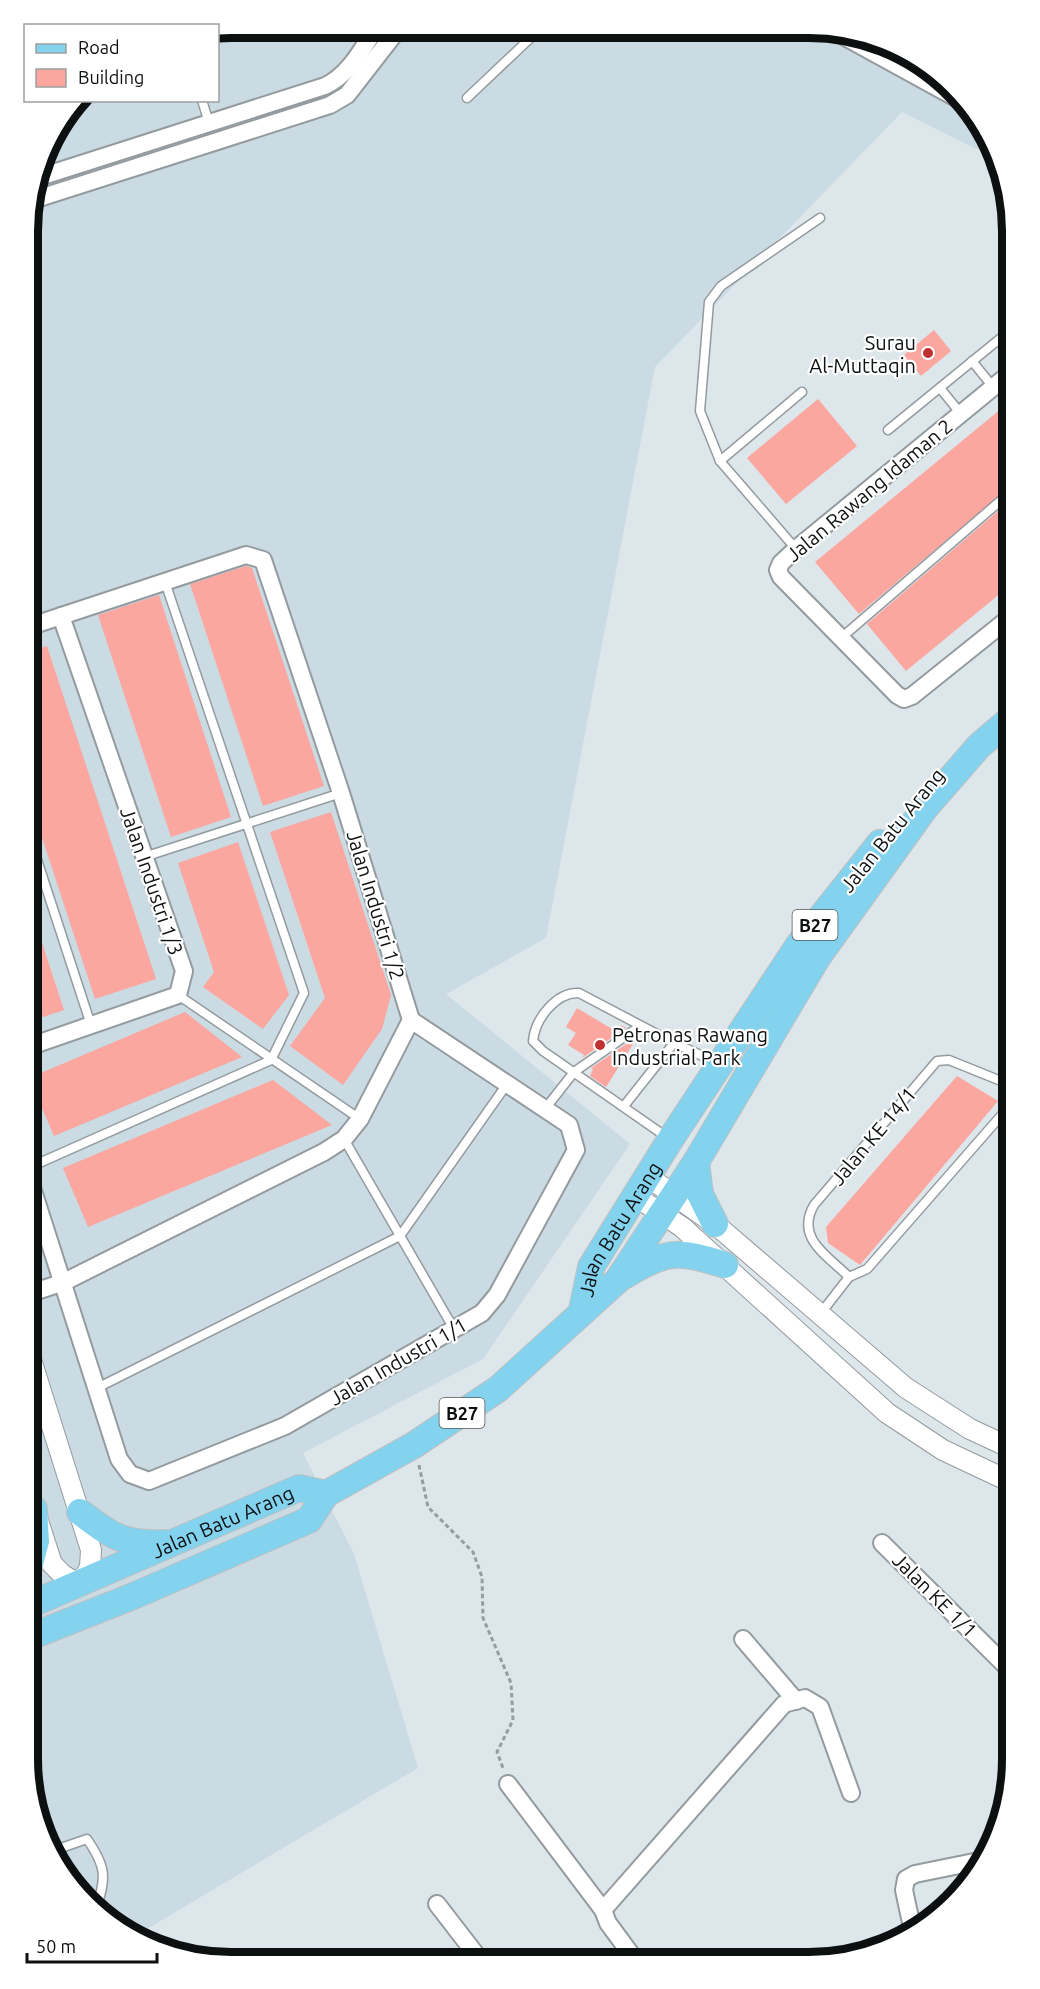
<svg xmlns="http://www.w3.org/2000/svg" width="1040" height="1989" font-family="Ubuntu,sans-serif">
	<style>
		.built { fill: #cbdbe3 }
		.building { fill: #fba69e }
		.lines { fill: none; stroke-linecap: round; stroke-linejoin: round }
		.service-casing { stroke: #939b9f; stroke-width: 11 }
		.minor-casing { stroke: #939b9f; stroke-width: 20 }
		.tertiary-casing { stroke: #939b9f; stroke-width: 22 }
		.primary-casing { stroke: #c0c1c1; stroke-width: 28 }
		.path { stroke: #969da0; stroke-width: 3; stroke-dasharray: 4.5 3; stroke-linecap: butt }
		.service { stroke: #fff; stroke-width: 8 }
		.minor { stroke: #fff; stroke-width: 16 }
		.tertiary { stroke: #fff; stroke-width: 20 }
		.primary { stroke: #83d2ee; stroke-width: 26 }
		.poi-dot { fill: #c03131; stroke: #fff; stroke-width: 2 }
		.labels { text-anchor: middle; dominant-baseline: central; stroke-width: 4.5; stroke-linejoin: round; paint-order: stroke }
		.shield { fill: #fff; stroke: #565858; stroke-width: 1.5 }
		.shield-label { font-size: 18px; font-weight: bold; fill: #0d1011 }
		.poi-label { font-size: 20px; fill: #0d1011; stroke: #fff; text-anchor: end }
		.street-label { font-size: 20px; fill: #0d1011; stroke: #fff }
		.rim { fill: none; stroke: #0d1011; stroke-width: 8 }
	</style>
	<rect width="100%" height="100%" fill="#dde6ea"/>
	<path class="built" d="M231,27L849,31L943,77L988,145L976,149L902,112L655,367L546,938L446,994L630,1144L483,1359L303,1453L354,1554L418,1768L135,1936L97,1912L38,1824L27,1758L29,204L48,140L79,101L218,100V30Z"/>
	<g class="building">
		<path d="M934,330L951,351L921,376L904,355Z"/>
		<path d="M818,399L857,446L786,504L747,458Z"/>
		<path d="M1013,399V484L859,614L815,562Z"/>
		<path d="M1013,498V583L906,671L867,624Z"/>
		<path d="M246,566L252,568L324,786L263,806L190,584Z"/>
		<path d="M159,595L231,817L171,837L98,615Z"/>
		<path d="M47,646L156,979L95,999L28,795V653Z"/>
		<path d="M331,812L391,995L382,1029L343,1085L290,1046L325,998L270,832Z"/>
		<path d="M238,842L289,995L263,1029L203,987L214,972L178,863Z"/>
		<path d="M31,909L64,1010L28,1022V910Z"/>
		<path d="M577,1008L617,1032L621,1025L626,1028L582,1058L584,1055L568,1045L576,1033L566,1027Z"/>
		<path d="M185,1012L242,1057L54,1136L29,1078Z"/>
		<path d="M638,1036L606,1087L590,1076L593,1069L591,1068Z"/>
		<path d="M957,1076L998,1101L860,1265L828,1243L826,1227Z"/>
		<path d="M273,1080L332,1125L88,1227L63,1168Z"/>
	</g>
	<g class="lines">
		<defs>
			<g id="service">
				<path d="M467,98L540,29"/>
				<path d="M202,100L209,123"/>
				<path d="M972,361L993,387"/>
				<path d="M940,388L961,414"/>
				<path d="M888,430L1013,328"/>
				<path d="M720,461L802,392"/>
				<path d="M796,549L720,461L700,411L709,302L721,286L820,218"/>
				<path d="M841,638L1013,490"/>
				<path d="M28,832L91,1025"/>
				<path d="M144,857L341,793"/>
				<path d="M178,995L360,1119"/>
				<path d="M624,1106L674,1043"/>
				<path d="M545,1109L574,1072L640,1026"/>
				<path d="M668,1138L543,1051L533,1041C535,1019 556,992 579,993L674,1043L718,1063"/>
				<path d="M344,1139L454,1329"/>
				<path d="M28,1168L271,1060L304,993L165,582"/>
				<path d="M849,1277C827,1255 795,1238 814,1205L937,1061L949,1060L1011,1085L1013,1089"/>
				<path d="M821,1313L849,1277L867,1269L1013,1102"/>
				<path d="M97,1388L400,1236L507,1084"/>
				<path d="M55,1850L87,1839C107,1868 106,1877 96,1910"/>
			</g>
			<g id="minor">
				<path d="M834,31L958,99"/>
				<path d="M37,178L325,86C349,75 362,49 376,28"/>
				<path d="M30,201L330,105L347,95L399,28"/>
				<path d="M1013,615L912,696L904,699L897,695L781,577L778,570L781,563L796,549L1013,371"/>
				<path d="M28,1047L178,995L184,971L61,616"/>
				<path d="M28,1175L119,1459L130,1474L149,1481L285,1426L482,1313L497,1295L576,1150L569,1125L411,1020"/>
				<path d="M28,1294L64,1282L324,1152L344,1139L360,1119L411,1020L341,793L263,560L246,555L28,627"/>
				<path d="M882,1543L1013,1673"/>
				<path d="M743,1639L796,1701"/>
				<path d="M508,1784L603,1910L608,1923L636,1961"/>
				<path d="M437,1904L481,1961"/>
				<path d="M603,1910L784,1704L805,1698L820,1707L851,1793"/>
				<path d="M913,1932L904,1890L906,1879L915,1874L984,1860"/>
			</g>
			<g id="tertiary">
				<path d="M647,1176L715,1224L906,1388L970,1429L1013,1449"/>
				<path d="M635,1196L682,1227L887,1413L943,1450L1013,1483"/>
				<path d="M27,1487L52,1564L63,1575L80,1585L90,1567L91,1550L27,1347"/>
			</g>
			<g id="primary">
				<path d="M696,1162L700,1194L715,1224"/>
				<path d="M624,1276C665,1250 679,1250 725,1265"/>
				<path id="s1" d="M582,1310L591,1267L670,1140L798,946L880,843"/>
				<path d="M80,1512C111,1536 124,1545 164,1543"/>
				<path d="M27,1575L36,1541L34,1509"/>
				<path id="s2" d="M27,1606L299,1488L326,1494L414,1445L498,1389L618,1280L696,1162L817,958L925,808L979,746L1013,717"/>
				<path d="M27,1638L131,1597L309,1520L326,1494"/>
			</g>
		</defs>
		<use href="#service" class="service-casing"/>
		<use href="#minor" class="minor-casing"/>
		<use href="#tertiary" class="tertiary-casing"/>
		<use href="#primary" class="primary-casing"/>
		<path class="path" d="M419,1465L428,1507L473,1552L482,1577L483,1618L511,1683L513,1720L497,1752L503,1768"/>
		<use href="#service" class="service"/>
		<use href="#minor" class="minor"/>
		<use href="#tertiary" class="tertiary"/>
		<use href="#primary" class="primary"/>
	</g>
	<g class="poi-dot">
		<circle cx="928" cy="353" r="6"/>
		<circle cx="600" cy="1045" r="6"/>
	</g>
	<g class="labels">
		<g class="shield">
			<rect x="792.5" y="910" width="45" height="30" rx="4.5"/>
			<rect x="439.5" y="1398" width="45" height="30" rx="4.5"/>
		</g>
		<g class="shield-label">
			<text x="815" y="925">B27</text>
			<text x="462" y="1413">B27</text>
		</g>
		<g class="poi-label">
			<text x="916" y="342">Surau<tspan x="916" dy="23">Al-Muttaqin</tspan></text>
			<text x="612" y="1034" text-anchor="start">Petronas Rawang<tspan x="612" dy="23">Industrial Park</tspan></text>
		</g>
		<g class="street-label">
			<text transform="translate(869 490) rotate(-40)">Jalan Rawang Idaman 2</text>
			<text transform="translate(892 830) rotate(-51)">Jalan Batu Arang</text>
			<text transform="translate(152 881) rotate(71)">Jalan Industri 1/3</text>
			<text transform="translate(376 905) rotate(73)">Jalan Industri 1/2</text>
			<text transform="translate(873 1136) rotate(-50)">Jalan KE 14/1</text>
			<text stroke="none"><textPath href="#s1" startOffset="90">Jalan Batu Arang</textPath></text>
			<text transform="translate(398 1361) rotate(-30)">Jalan Industri 1/1</text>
			<text stroke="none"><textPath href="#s2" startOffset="213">Jalan Batu Arang</textPath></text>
			<text transform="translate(935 1595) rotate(45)">Jalan KE 1/1</text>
		</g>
	</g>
	<path d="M0 0H1040V1989H0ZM231 38H809A193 193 0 0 1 1002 231V1759A193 193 0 0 1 809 1952H231A193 193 0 0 1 38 1759V231A193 193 0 0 1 231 38Z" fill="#fff" fill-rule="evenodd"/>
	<path class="rim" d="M231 38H809A193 193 0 0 1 1002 231V1759A193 193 0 0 1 809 1952H231A193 193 0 0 1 38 1759V231A193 193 0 0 1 231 38Z"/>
	<rect x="24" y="24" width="195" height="78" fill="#ffffff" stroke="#9e9fa0" stroke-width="1.5"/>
	<rect x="36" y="44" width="30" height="9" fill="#83d2ee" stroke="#9e9fa0" stroke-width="1.5"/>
	<text x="78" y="54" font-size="18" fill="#0d1011">Road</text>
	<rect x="36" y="69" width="30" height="18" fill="#fba69e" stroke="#9e9fa0" stroke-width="1.5"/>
	<text x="78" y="84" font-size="18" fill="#0d1011">Building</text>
	<path d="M27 1953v9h130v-9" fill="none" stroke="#0d1011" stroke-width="3"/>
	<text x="36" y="1953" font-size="18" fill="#0d1011" stroke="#ffffff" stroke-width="4.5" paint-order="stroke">50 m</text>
</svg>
